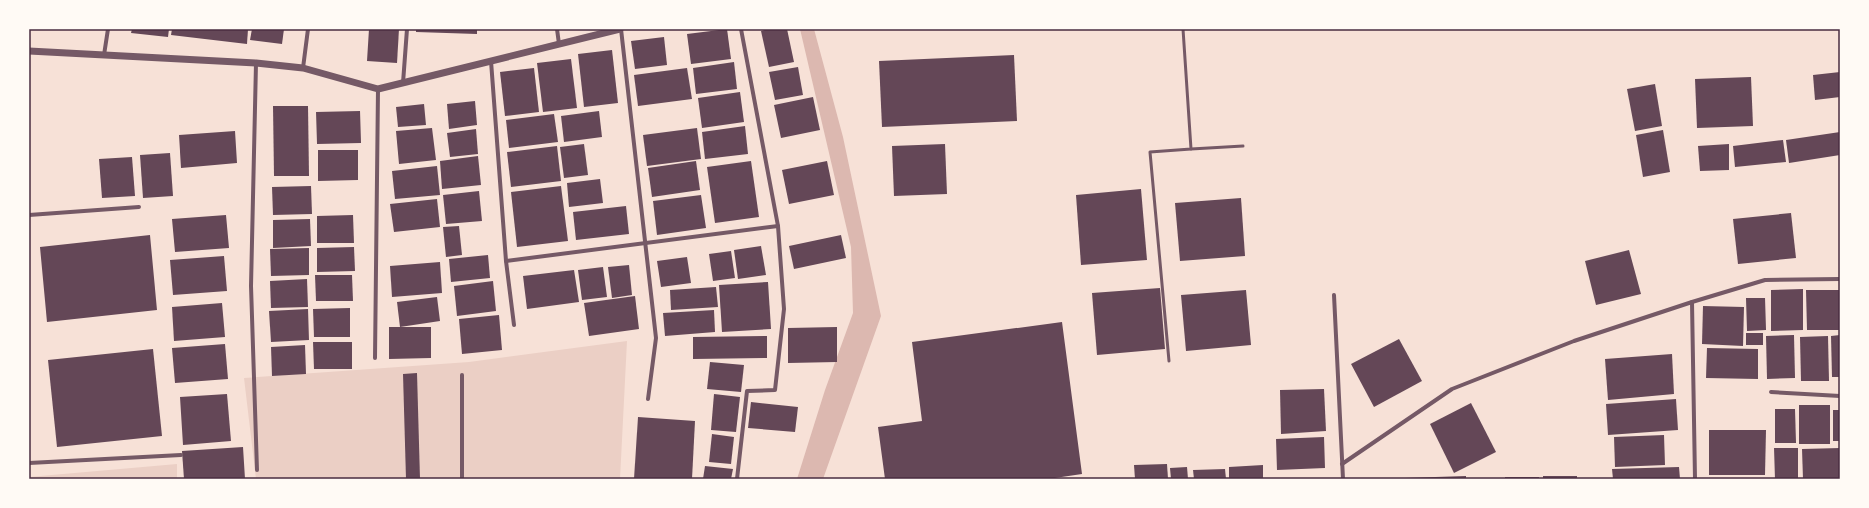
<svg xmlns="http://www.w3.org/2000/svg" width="1869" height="508" font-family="'Noto Sans',sans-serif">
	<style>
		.green { fill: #ebcfc5 }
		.water { fill: #dcb8b0 }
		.building { fill: #644757 }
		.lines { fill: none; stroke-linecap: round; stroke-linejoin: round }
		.service { stroke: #755966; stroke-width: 3 }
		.minor { stroke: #755966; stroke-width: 4 }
		.tertiary { stroke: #755966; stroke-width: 7 }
		.neatline { fill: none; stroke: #4a2c40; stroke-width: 1.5 }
	</style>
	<rect width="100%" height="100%" fill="#f7e1d7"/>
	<g class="green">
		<path d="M627,341L620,479H256L244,378L469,362Z"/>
		<path d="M177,464V479H29V477Z"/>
	</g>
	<path class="water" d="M800,29H814L843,137L881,316L823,479H797L825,390L853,313L851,247Z"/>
	<g class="building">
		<path d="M132,29H169L168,37L131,33Z"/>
		<path d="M172,29H248L247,44L171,35Z"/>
		<path d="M252,29H284L282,44L250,40Z"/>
		<path d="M369,29H399L397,63L367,61Z"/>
		<path d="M416,29H477V34L416,32Z"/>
		<path d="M727,29L731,59L691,64L687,34Z"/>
		<path d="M768,29H787L794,62L769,67L761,31Z"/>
		<path d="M664,37L667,65L635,69L631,41Z"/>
		<path d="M612,50L618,103L584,107L578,54Z"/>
		<path d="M1014,55L1017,121L882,127L879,61Z"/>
		<path d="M571,59L577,108L543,112L537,63Z"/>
		<path d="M734,62L737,89L696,94L693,68Z"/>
		<path d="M798,67L803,95L775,100L769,72Z"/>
		<path d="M534,68L539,112L505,116L500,72Z"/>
		<path d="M687,68L692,99L638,106L634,75Z"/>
		<path d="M1840,72V97L1815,100L1813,75Z"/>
		<path d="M1751,77L1753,126L1697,128L1695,79Z"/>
		<path d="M1655,84L1662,126L1635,131L1627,89Z"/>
		<path d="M740,92L744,122L702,128L698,98Z"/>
		<path d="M813,97L820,130L781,138L774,105Z"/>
		<path d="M475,101L477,125L449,129L447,104Z"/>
		<path d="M424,104L426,125L398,127L396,107Z"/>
		<path d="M273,106H308L309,176H274Z"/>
		<path d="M360,111L361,143L317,144L316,112Z"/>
		<path d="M599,111L602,137L564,142L561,116Z"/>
		<path d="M554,114L558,142L509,148L506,120Z"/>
		<path d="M745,126L748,154L705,159L702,132Z"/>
		<path d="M432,128L436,160L399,164L396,131Z"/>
		<path d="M697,128L701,159L647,166L643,135Z"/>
		<path d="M476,129L478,154L450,157L447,133Z"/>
		<path d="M1663,130L1670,172L1643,177L1636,135Z"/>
		<path d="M235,131L237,163L181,168L179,135Z"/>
		<path d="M1840,132V155L1789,163L1786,140Z"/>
		<path d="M1783,140L1786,162L1735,167L1733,146Z"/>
		<path d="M584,144L588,175L564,178L560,147Z"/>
		<path d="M945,144L947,194L894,196L892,146Z"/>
		<path d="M1729,144V170L1700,171L1698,146Z"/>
		<path d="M557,146L561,181L511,187L507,152Z"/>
		<path d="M318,150H358V180L318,181Z"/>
		<path d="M170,153L173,196L143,198L140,155Z"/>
		<path d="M478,156L481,185L442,189L440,161Z"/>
		<path d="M132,157L135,196L102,198L99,159Z"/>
		<path d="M696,161L700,190L652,197L648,168Z"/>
		<path d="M751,161L759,217L715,223L707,167Z"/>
		<path d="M827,161L834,195L789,204L782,170Z"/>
		<path d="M437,166L440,195L395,199L392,171Z"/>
		<path d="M600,179L603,203L569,207L567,183Z"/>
		<path d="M311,186L312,214L273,215L272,187Z"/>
		<path d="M561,186L568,241L517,247L511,192Z"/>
		<path d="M1141,189L1147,260L1081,265L1076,195Z"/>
		<path d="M479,191L482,221L446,224L443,195Z"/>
		<path d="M701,195L706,228L657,235L653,201Z"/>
		<path d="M1241,198L1245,256L1180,261L1175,203Z"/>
		<path d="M437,199L440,227L394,232L390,204Z"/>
		<path d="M626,206L629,234L576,240L573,212Z"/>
		<path d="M1791,213L1796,258L1738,264L1733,219Z"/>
		<path d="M226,215L229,248L175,252L172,219Z"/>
		<path d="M353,215L354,243H317V216Z"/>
		<path d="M310,219L311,246L273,248V220Z"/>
		<path d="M459,226L462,255L446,257L443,227Z"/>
		<path d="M150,235L157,310L47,322L40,247Z"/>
		<path d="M841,235L846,258L794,269L789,246Z"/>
		<path d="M761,246L766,275L738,279L734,250Z"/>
		<path d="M354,247L355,271L317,272V248Z"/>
		<path d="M309,248V275L271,276L270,249Z"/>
		<path d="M1629,250L1641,294L1596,305L1585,261Z"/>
		<path d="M731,251L735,278L713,281L709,254Z"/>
		<path d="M488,255L490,278L451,282L449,259Z"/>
		<path d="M224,256L227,291L173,295L170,260Z"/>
		<path d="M687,257L691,283L661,287L657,261Z"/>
		<path d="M440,262L442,293L392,297L390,266Z"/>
		<path d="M629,265L632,295L612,298L608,267Z"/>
		<path d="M603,267L607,297L582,300L578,270Z"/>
		<path d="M574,270L579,302L527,309L523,276Z"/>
		<path d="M315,275H352L353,301H316Z"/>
		<path d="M307,279L308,307L271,308L270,281Z"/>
		<path d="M493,281L496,311L457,316L454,286Z"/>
		<path d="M768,282L771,329L722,332L719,285Z"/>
		<path d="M716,287L718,307L671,310L670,290Z"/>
		<path d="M1160,288L1165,349L1097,355L1092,293Z"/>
		<path d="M1803,289V330L1771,331V290Z"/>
		<path d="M1246,290L1251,345L1186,351L1181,295Z"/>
		<path d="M1806,290H1840V330H1807Z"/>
		<path d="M635,296L639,329L589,336L584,303Z"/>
		<path d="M437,297L440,321L400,327L397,302Z"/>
		<path d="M1746,298H1765L1766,330L1747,331Z"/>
		<path d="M222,303L225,337L174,341L172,307Z"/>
		<path d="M1703,306L1744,307L1743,346L1702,344Z"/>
		<path d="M350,308V337H314L313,309Z"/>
		<path d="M308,309L309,340L271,342L269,311Z"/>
		<path d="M714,310L715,332L665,336L663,313Z"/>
		<path d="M499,315L502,350L462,354L459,319Z"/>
		<path d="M1062,322L1082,474L1048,479H885L878,427L922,421L912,342Z"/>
		<path d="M389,327H431V358L389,359Z"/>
		<path d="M837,327V362L788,363V328Z"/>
		<rect x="1746" y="333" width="17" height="12"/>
		<path d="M1794,335L1795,378L1767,379L1766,336Z"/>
		<path d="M1840,335V377H1832L1831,336Z"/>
		<path d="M767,336V358L693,359V337Z"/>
		<path d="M1828,336L1829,381H1801L1800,337Z"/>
		<path d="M1399,339L1422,381L1374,407L1351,364Z"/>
		<path d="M313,342H352V369H314Z"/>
		<path d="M225,344L228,379L175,383L172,348Z"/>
		<path d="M305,345L306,374L272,376L271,347Z"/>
		<path d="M1707,348L1758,349V379L1706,378Z"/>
		<path d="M153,349L162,436L57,447L48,360Z"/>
		<path d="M1672,354L1674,394L1608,400L1605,359Z"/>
		<path d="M710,362L744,365L741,392L707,389Z"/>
		<path d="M417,373L420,479H406L403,374Z"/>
		<path d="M1324,389L1326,431L1281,434L1280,390Z"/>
		<path d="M227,394L231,441L183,445L180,397Z"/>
		<path d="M714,394L740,397L736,432L711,430Z"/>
		<path d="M1676,399L1678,430L1608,435L1606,404Z"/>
		<path d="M751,402L798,407L795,432L748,428Z"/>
		<path d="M1471,403L1496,452L1454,473L1430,424Z"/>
		<rect x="1799" y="405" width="31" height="39"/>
		<path d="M1775,409H1795L1796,443H1775Z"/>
		<rect x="1833" y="410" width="7" height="31"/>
		<path d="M638,417L695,421L692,479H634Z"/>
		<path d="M1709,430H1766L1765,475H1709Z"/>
		<path d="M712,434L734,437L731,464L709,462Z"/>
		<path d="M1664,435L1665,465L1615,467L1614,437Z"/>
		<path d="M1324,437L1325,468L1277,470L1276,439Z"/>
		<path d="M243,447L245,479H184L182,451Z"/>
		<path d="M1774,448H1798V479H1775Z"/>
		<path d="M1840,448V479H1803L1802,449Z"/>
		<path d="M1167,464L1168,479H1135L1134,465Z"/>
		<path d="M1263,465V479H1229V467Z"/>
		<path d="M705,466L733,469L731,479H703Z"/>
		<path d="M1187,467L1188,479H1171L1170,468Z"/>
		<path d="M1679,467L1680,479H1613L1612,469Z"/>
		<path d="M1225,469L1226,479H1194L1193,470Z"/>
		<path d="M1466,476V479H1405V478Z"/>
		<rect x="1543" y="476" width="34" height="3"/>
		<rect x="1505" y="477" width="34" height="2"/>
	</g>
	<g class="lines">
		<g class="service">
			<path d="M1191,149L1243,146"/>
			<path d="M1169,361L1150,152L1191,149L1183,29"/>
		</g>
		<g class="minor">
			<path d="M557,29L559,44"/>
			<path d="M621,29L656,338L648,399"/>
			<path d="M104,55L108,29"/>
			<path d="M491,61L506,261L514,325"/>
			<path d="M256,63L251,286L257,470"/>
			<path d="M303,68L308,29"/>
			<path d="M403,83L407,29"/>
			<path d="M29,215L139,207"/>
			<path d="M506,261L778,226"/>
			<path d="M1334,295L1343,479"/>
			<path d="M1692,302L1695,479"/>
			<path d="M375,358L378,89"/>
			<path d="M1771,392L1840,396"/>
			<path d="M29,463L181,455"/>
			<path d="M1342,464L1452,389L1574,341L1692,302L1765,280L1840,279"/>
			<path d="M462,479V375"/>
			<path d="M737,479L747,391L775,390L784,309L778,226L741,29"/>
		</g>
		<path class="tertiary" d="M29,51L256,63L303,68L378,89L620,29"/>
	</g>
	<rect width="1869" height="508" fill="none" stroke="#fffaf5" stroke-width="60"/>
	<rect x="30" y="30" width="1809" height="448" class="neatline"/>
</svg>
